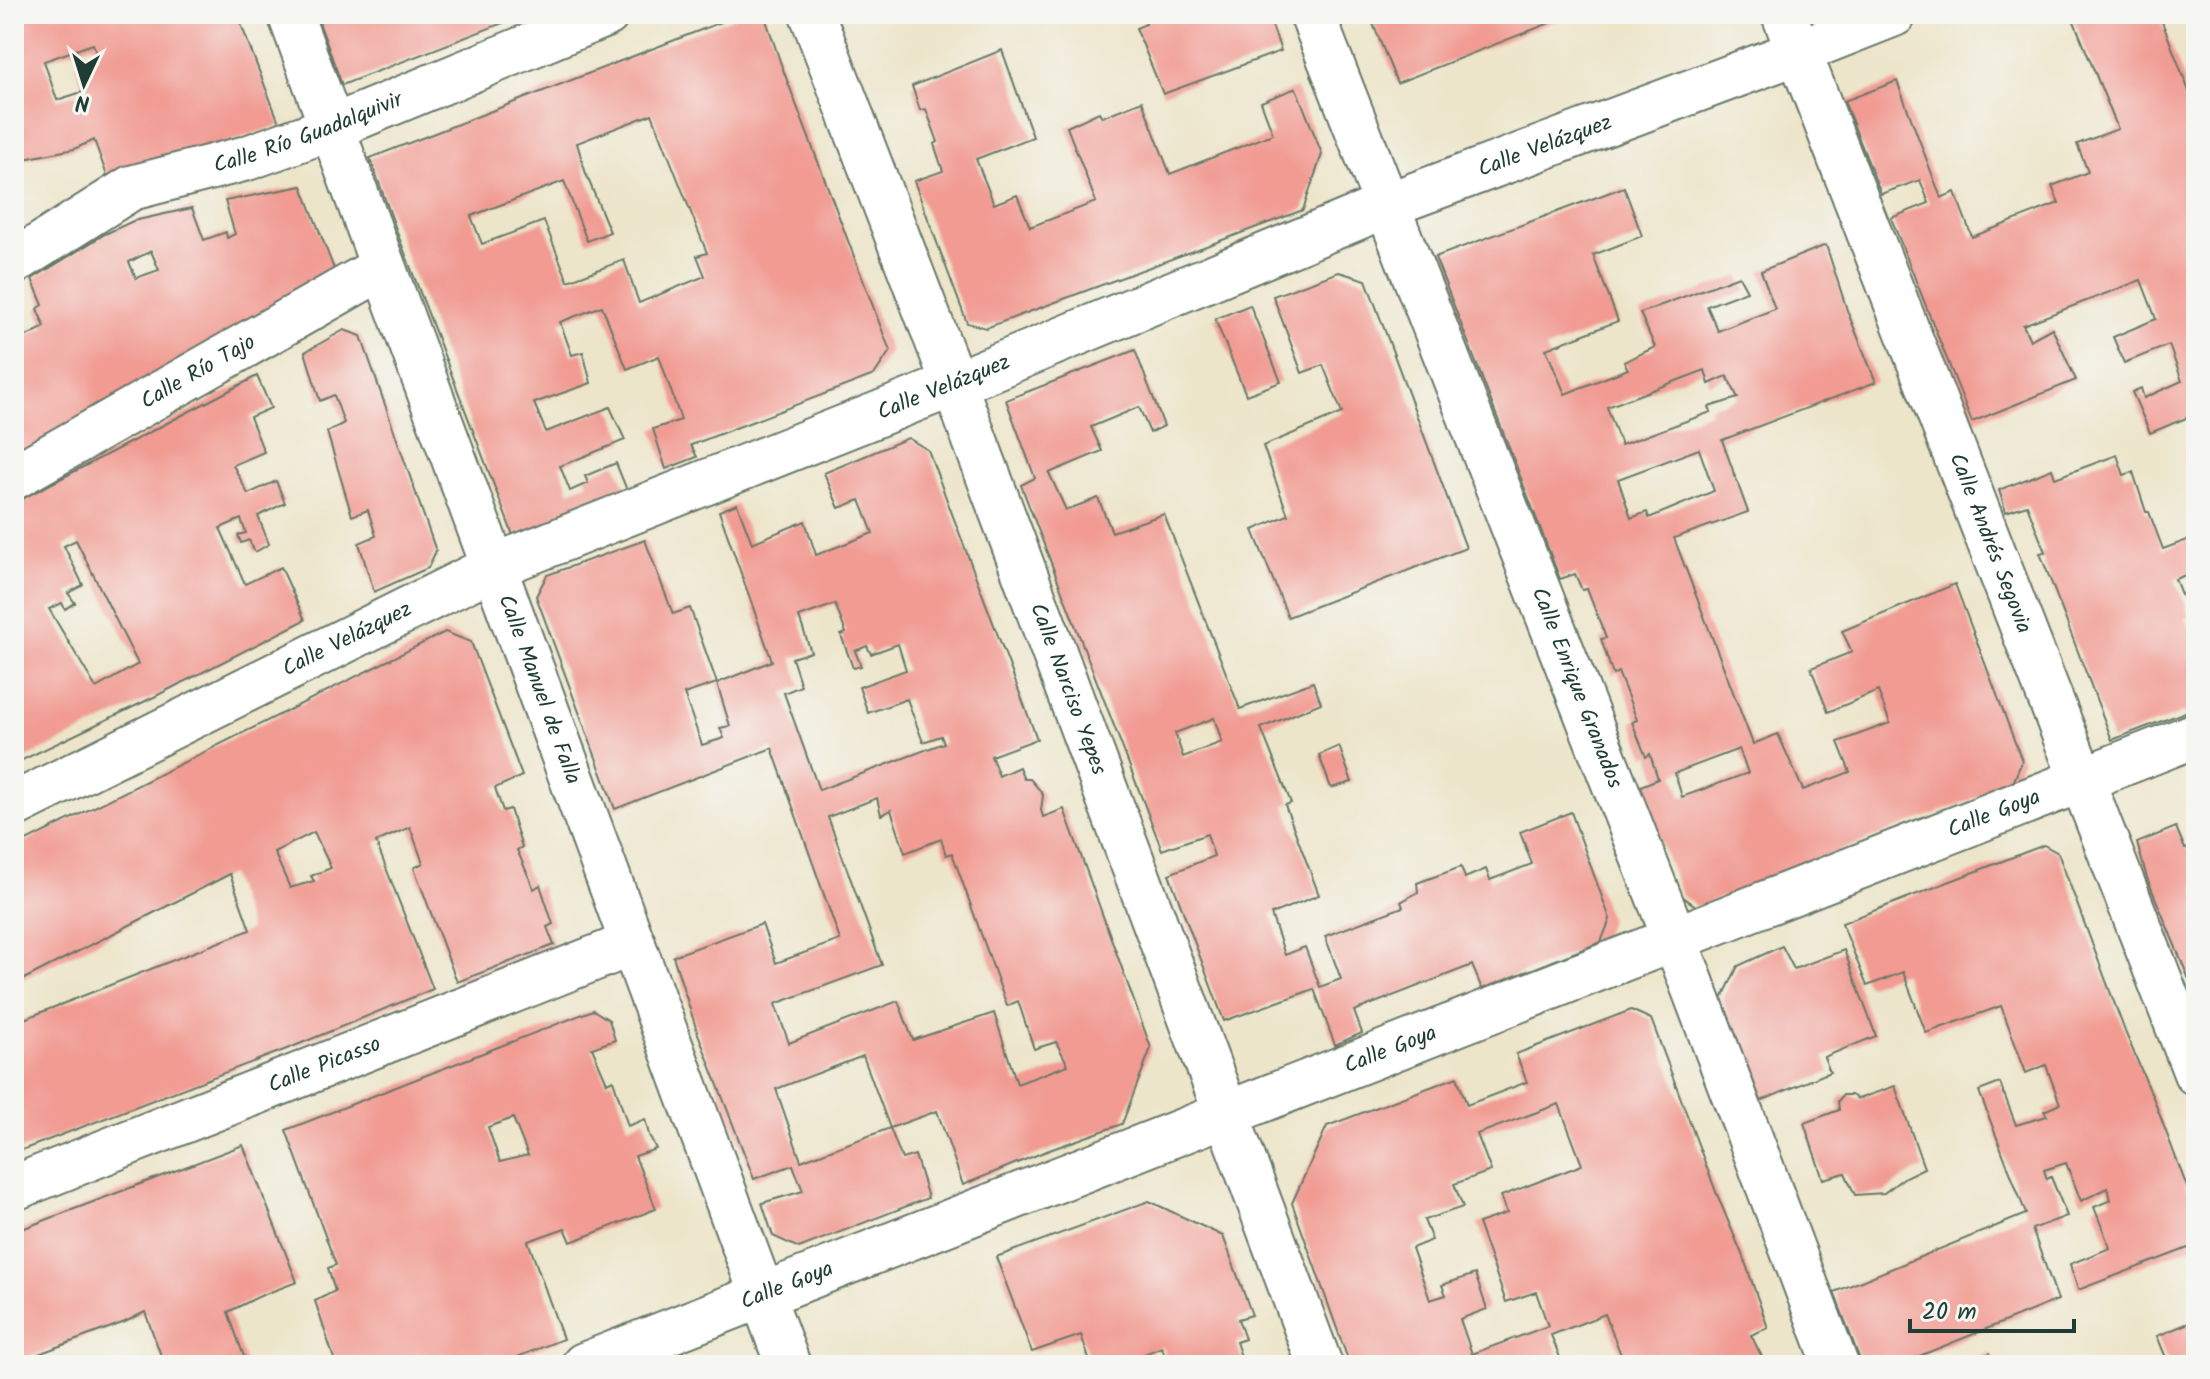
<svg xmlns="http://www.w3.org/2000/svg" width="2210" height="1379" font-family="Kalam,sans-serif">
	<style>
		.building { fill: #f19b93; fill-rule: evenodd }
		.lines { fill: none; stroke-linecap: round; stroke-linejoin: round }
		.minor-casing { stroke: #677868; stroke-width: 48 }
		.minor { stroke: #fff; stroke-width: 44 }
		.labels { text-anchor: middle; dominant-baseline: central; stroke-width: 6; stroke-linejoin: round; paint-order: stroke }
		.street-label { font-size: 22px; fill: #1f3d34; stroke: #f6f6f2 }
	</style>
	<rect width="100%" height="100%" fill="#f6f6f2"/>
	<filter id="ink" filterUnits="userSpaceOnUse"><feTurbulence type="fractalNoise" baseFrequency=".0125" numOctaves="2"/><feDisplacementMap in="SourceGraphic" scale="16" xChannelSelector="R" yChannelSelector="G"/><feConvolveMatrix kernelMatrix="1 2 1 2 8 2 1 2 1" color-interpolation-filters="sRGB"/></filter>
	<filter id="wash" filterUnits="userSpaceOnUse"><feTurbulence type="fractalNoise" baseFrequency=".006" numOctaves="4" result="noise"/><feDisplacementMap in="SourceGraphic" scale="32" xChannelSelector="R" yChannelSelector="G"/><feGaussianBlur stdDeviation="1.8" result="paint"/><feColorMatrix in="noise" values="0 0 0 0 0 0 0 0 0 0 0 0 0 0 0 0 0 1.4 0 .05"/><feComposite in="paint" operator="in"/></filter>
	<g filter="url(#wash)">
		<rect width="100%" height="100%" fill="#ede5ca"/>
		<g id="blocks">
			<g class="building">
				<path d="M14,14H237L280,125L109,181L94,140L74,149L14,161ZM93,44L98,56L75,65L85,91L57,100L44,61Z"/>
				<path d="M316,14H526L342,85Z"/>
				<path d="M742,14H764L782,67L890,351L874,375L691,445L697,457L666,469L653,429L681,420L659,356L627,369L602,306L560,322L572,355L583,352L591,383L534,403L546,432L610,407L625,440L560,466L570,491L588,483L585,476L616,463L633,505L513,535L400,240L370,158ZM652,114L707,253L697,256L705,276L639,303L624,260L568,281L544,221L482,244L471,216L564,181L587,241L610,232L586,174L577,143Z"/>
				<path d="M1142,14H1268L1281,51L1163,94L1136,28L1146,24Z"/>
				<path d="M1369,14H1564L1565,17L1397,83Z"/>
				<path d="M2071,14H2159L2196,109V414L2150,433L2132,392L2141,388L2144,398L2182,381L2169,345L2124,363L2113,337L2156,319L2141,280L2023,325L2030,340L2052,328L2076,380L1972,422L1891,218L1929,203L1920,180L1881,194L1844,101L1897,81L1941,198L1955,192L1972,237L2059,203L2052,186L2088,172L2077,144L2118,129Z"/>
				<path d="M1002,50L1033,137L976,159L994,204L1017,195L1030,227L1096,202L1067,127L1099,112L1102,117L1142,101L1170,174L1273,134L1261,102L1296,88L1322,154L1303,210L986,328L967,323L914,181L943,171L934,144L938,142L926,109L920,110L912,86Z"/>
				<path d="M302,186L334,269L333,285L14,462V330L19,340L45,327L37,309L43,305L32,279L105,234L133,221L192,208L204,240L226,232L227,238L235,234L225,201ZM151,251L159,270L136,278L129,262Z"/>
				<path d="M1624,187L1642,236L1593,255L1618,321L1546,349L1565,394L1628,369L1624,362L1655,347L1640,313L1739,276L1747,291L1707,306L1718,331L1775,309L1761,271L1826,245L1848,313L1876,382L1722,440L1748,512L1674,538L1753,744L1778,734L1803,790L1850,772L1838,742L1890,723L1878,691L1828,712L1811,668L1852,652L1842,631L1955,584L2022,761L2013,783L1697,907L1682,896L1638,787L1658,779L1650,754L1646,757L1632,722L1637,720L1618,672L1613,675L1601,639L1606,638L1587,589L1582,590L1575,574L1560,579L1435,257ZM1705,370L1709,384L1727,376L1738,398L1709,407L1711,412L1621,445L1607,407ZM1699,449L1714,491L1649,518L1647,512L1631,518L1618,479ZM1739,749L1748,773L1682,797L1675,773Z"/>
				<path d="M1339,272L1366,280L1466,548L1288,617L1253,530L1288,515L1263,446L1342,413L1323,365L1302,373L1273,296Z"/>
				<path d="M1250,305L1281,382L1246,395L1215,319Z"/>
				<path d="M344,330L361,336L436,551L428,568L374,592L359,543L376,536L368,510L352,516L327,432L344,423L334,395L320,401L305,352Z"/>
				<path d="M1135,350L1164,426L1150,433L1139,407L1091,427L1102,451L1049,473L1066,510L1098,498L1112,532L1164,514L1240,709L1313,682L1321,703L1261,728L1291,803L1285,805L1319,895L1271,914L1285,955L1305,947L1320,987L1341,979L1325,936L1403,907L1401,902L1418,892L1417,883L1461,867L1465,878L1486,869L1490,880L1532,864L1520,832L1571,812L1610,919L1601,942L1482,989L1472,965L1354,1011L1362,1033L1335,1045L1314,989L1224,1021L1169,874L1214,856L1207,834L1162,850L1021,485L1035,478L1006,400ZM1214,718L1222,742L1183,757L1175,733Z"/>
				<path d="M257,376L271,408L250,417L264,452L233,465L248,494L276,481L285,503L258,516L269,544L255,552L249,540L241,543L238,535L246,533L241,519L220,528L245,584L281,567L305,620L154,697L14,764V688L20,684L14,672V503ZM76,540L138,664L96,688L49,609L62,603L65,609L75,603L68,593L83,585L64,546Z"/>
				<path d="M908,438L928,450L1037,739L991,756L999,776L1019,767L1024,779H1030L1038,788L1043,795L1041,810L1043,817L1064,809L1151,1048L1122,1124L1044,1152L963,1185L937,1111L890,1128L863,1056L776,1089L801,1161L890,1128L902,1159L915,1155L928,1198L799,1248L773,1236L762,1203L803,1191L793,1165L754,1179L697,1031L673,956L762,924L776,963L840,940L772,748L615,809L536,596L547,575L645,540L673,614L690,608L717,683L684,694L702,745L724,738L720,728L730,726L717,683L772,661L719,511L737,504L752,543L805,521L816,555L873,533L860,500L839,508L824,473ZM835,604L846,633L841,635L853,668L861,666L855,651L867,646L871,654L898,644L906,670L859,687L868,713L907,699L923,742L941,736L944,743L819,790L784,693L801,686L792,658L811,652L799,617ZM877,798L881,815L891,810L905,853L941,839L946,855L952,853L1007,1006L1018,1001L1034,1049L1056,1042L1068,1065L1017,1084L994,1013L913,1040L898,1001L789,1043L775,1004L882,965L828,817Z"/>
				<path d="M2117,455L2124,475L2133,472L2146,512H2149L2163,549L2193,538L2188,527L2196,525V571L2175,579L2190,617L2186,618L2196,641V708L2112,740L2040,553L2045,552L2027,505L2006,512L1999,490L2052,469L2055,478Z"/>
				<path d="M445,632L471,642L522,776L495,788L503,811L510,809L522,847L517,850L534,889L540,885L553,924L547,927L554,945L457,982L414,868L423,863L410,827L376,842L433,989L292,1047L14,1153V1023L250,930L230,874L14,984V847ZM314,832L331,868L311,876L314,881L290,888L274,852Z"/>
				<path d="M1339,746L1352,782L1331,788L1319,755Z"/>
				<path d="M2176,827L2185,849L2196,846V996L2147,878L2137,843Z"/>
				<path d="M2044,845L2058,853L2126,1034L2154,1100L2196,1211V1245L2078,1290L2070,1264L2110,1248L2094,1207L2111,1200L2108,1188L2081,1201L2066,1163L2044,1170L2047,1179L2051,1177L2067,1216L2032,1229L2058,1300L1897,1365H1862L1834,1292L2026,1214L1979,1091L2000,1083L2016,1125L2047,1116L2044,1111L2060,1104L2046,1065L2026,1073L2001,1006L1926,1033L1903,972L1867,986L1842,923Z"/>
				<path d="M1782,946L1794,969L1844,950L1876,1036L1824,1057L1830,1072L1761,1101L1722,999L1738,966Z"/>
				<path d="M593,1010L609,1020L615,1040L592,1048L607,1083L613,1080L628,1126L645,1119L649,1135L656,1149L635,1156L656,1209L571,1242L565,1228L528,1241L563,1339L497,1365H336L315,1301L335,1291L328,1268L336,1265L286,1130ZM513,1118L528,1155L500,1162L488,1127Z"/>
				<path d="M1631,1010L1651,1019L1716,1192L1744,1259L1768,1328L1751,1335L1766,1365H1625L1605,1314L1551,1335L1563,1365H1350L1292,1203L1327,1126L1457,1077L1467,1105L1527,1082L1516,1054ZM1559,1104L1582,1165L1501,1196L1507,1213L1478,1223L1506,1302L1536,1292L1548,1326L1472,1354L1460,1319L1487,1309L1475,1274L1442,1285L1446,1295L1430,1300L1412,1248L1432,1240L1424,1220L1463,1207L1454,1184L1491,1171L1477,1134Z"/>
				<path d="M1895,1086L1924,1168L1905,1177L1884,1193L1855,1195L1845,1173L1823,1179L1804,1123L1839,1110L1838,1101L1843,1095H1851L1858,1099Z"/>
				<path d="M243,1145L297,1282L260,1296L228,1312L247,1365H154L163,1361L145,1312L125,1322L14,1363V1232Z"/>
				<path d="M1149,1201L1223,1236L1252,1315L1238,1319L1245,1339L1236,1342L1244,1365H1168L1162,1347L1116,1365H1091L1081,1335L1032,1352L996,1257Z"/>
				<path d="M2196,1320V1365H2169L2157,1336Z"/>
				<path d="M1990,1353L1993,1365H1959Z"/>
			</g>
		</g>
	</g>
	<g filter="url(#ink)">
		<use href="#blocks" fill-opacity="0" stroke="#677868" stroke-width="2"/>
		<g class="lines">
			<defs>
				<g id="minor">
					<path id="s1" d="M290,14L788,1365"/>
					<path id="s2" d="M812,14L954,384L1320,1365"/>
					<path id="s3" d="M1312,14L1675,939L1836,1365"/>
					<path id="s4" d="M1784,14L2196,1073"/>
					<path id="s5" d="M14,262L131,188L247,158L331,128L607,14"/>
					<path id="s6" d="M14,477L383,267"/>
					<path id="s7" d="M14,805L495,566L954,384L1385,206L1798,52L1894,14"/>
					<path id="s8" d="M14,1188L633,943"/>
					<path id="s9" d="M584,1365L2196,735"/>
				</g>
			</defs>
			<use href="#minor" class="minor-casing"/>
			<use href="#minor" class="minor"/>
		</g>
	</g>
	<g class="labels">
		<g class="street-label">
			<text stroke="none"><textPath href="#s5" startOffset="324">Calle Río Guadalquivir</textPath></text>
			<text stroke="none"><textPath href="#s7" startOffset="1668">Calle Velázquez</textPath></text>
			<text stroke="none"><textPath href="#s6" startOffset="212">Calle Río Tajo</textPath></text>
			<text stroke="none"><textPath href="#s7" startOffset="1020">Calle Velázquez</textPath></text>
			<text stroke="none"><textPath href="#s4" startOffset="568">Calle Andrés Segovia</textPath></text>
			<text stroke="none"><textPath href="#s7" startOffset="372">Calle Velázquez</textPath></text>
			<text stroke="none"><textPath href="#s1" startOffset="720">Calle Manuel de Falla</textPath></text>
			<text stroke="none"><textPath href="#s2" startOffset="722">Calle Narciso Yepes</textPath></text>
			<text stroke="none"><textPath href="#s3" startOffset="724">Calle Enrique Granados</textPath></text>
			<text stroke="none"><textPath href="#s9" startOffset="1514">Calle Goya</textPath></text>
			<text stroke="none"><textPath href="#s9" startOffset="866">Calle Goya</textPath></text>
			<text stroke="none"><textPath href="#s8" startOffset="334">Calle Picasso</textPath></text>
			<text stroke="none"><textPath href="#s9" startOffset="218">Calle Goya</textPath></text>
		</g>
	</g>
	<rect width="2210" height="1379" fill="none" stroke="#f6f6f2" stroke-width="48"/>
	<g transform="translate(84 84) rotate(184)" stroke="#f6f6f2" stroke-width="6" paint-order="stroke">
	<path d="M0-6L14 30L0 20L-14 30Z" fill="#1f3d34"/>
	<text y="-12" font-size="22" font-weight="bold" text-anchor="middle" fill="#1f3d34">N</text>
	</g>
	<path d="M1910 1319v12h164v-12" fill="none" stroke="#1f3d34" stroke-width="4"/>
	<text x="1922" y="1319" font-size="24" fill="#1f3d34" stroke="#f6f6f2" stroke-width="6" paint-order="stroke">20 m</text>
</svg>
